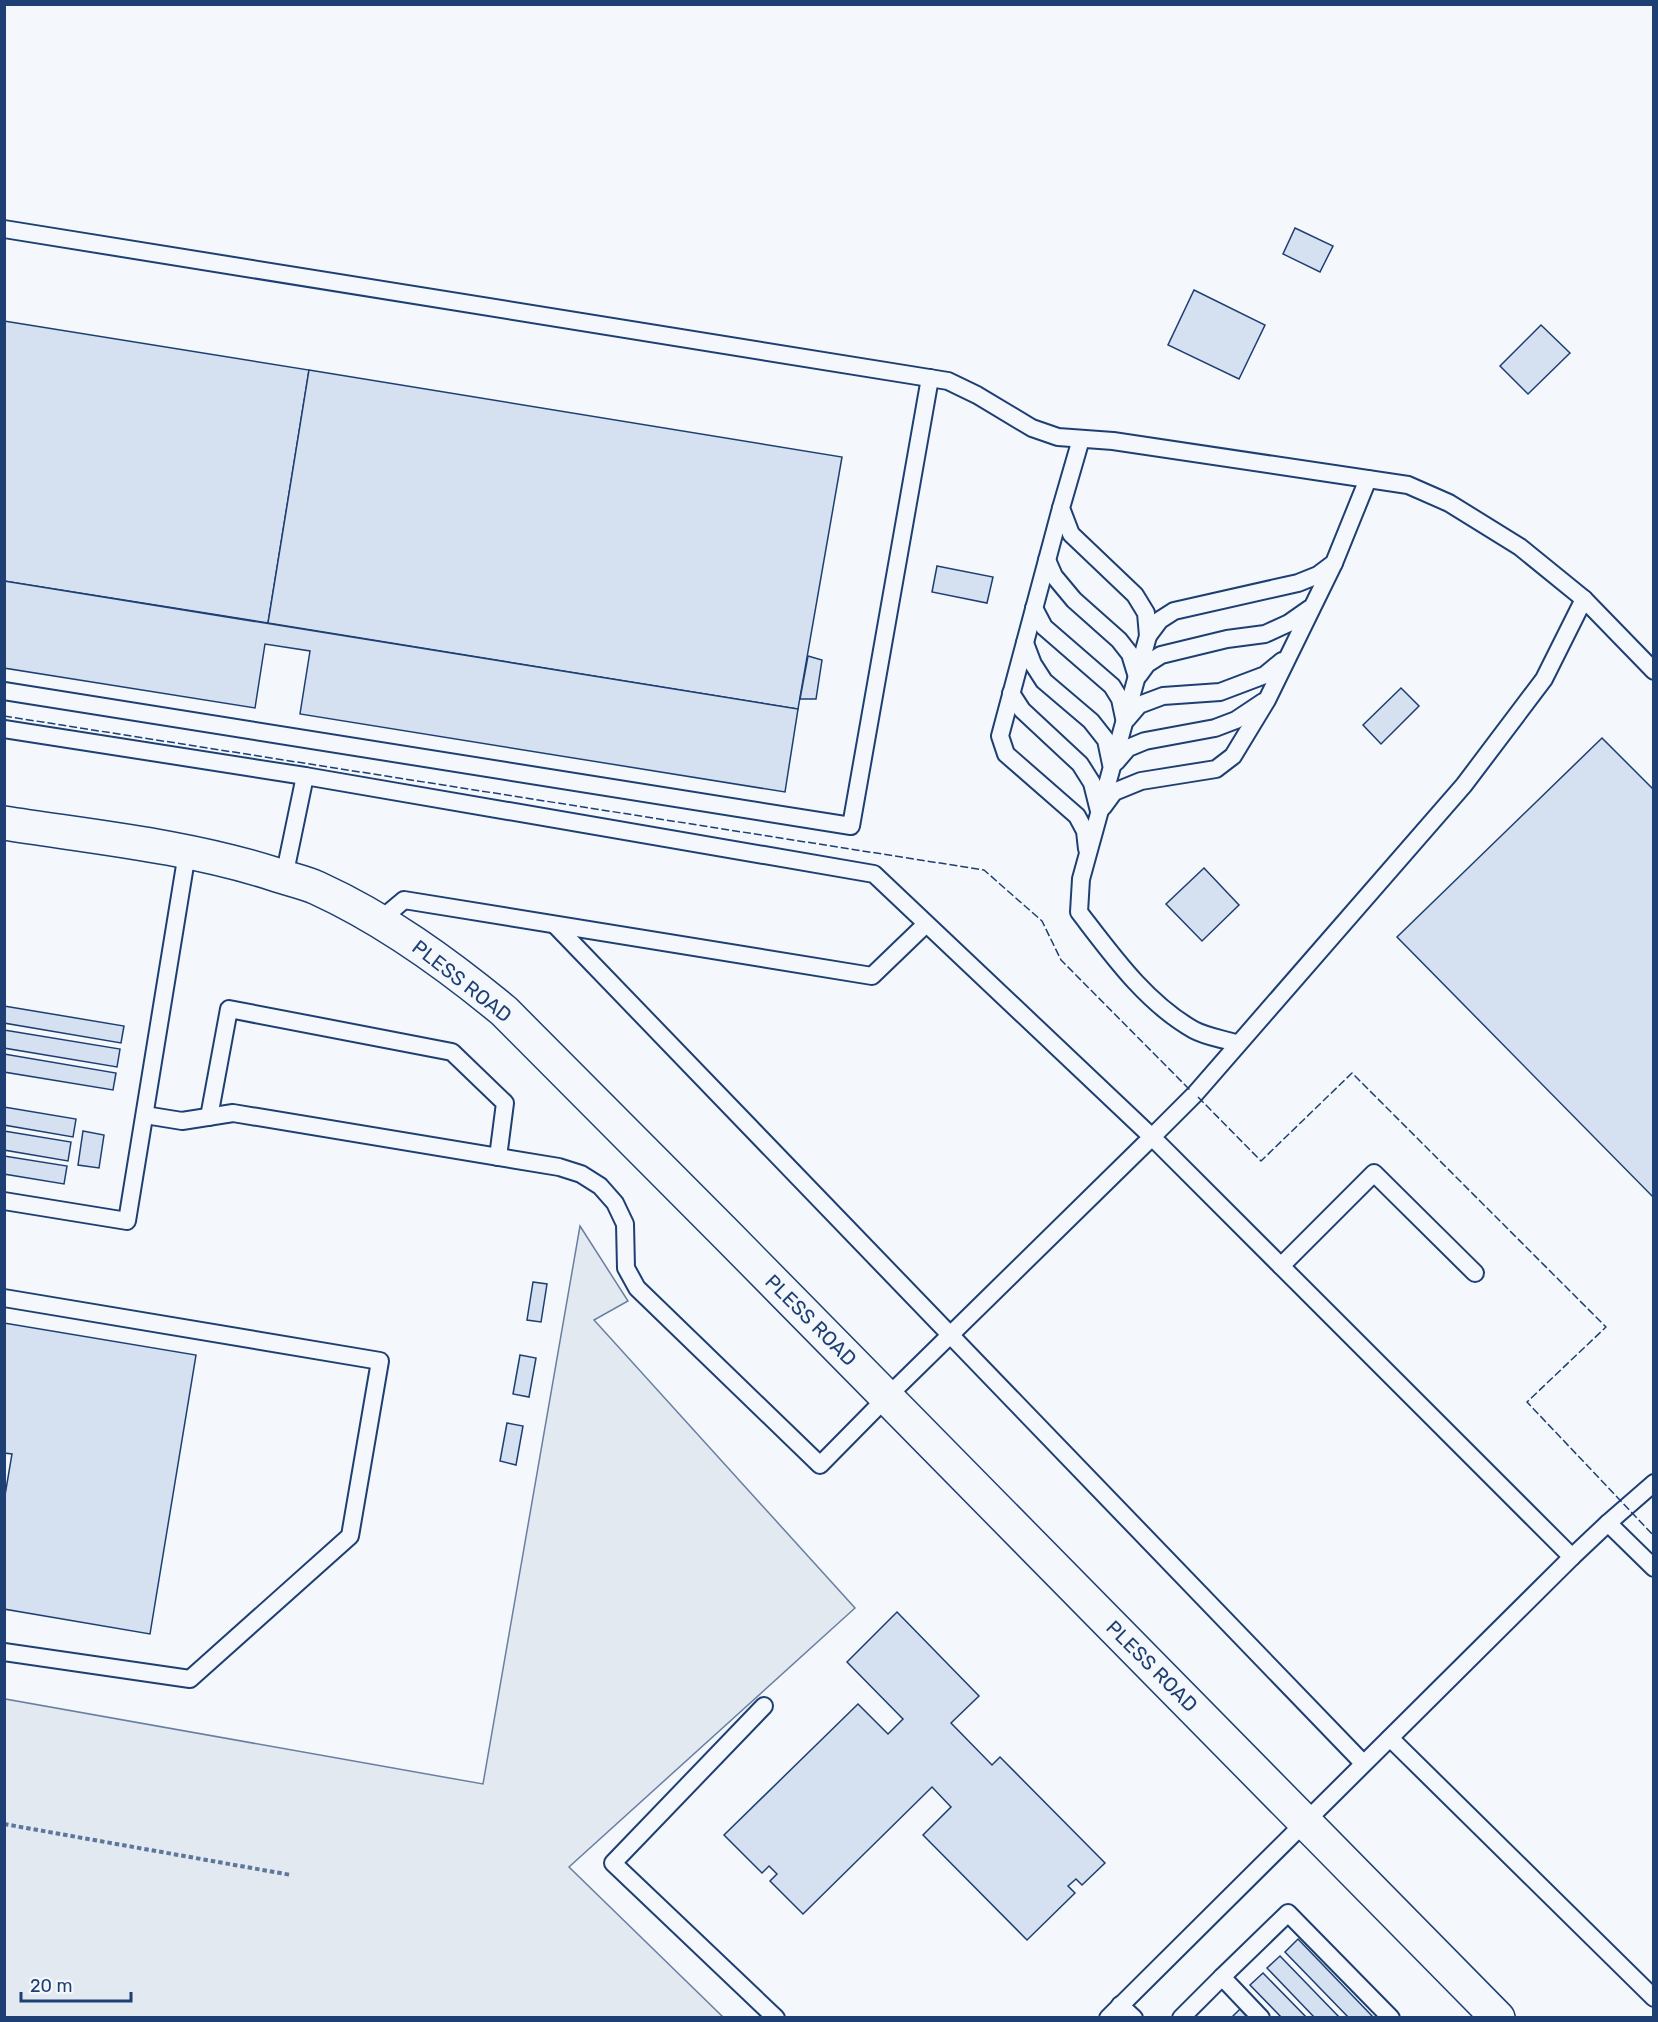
<svg xmlns="http://www.w3.org/2000/svg" width="1658" height="2022" font-family="Rubik,sans-serif">
	<style>
		.green { fill: #e3e9f0; stroke: #687fa3; stroke-width: 1.5 }
		.building { fill: #d5e0f0; stroke: #1d3f73; stroke-width: 1.5 }
		.lines { fill: none; stroke-linecap: round; stroke-linejoin: round }
		.lane-casing { stroke: #1d3f73; stroke-width: 20 }
		.street-casing { stroke: #1d3f73; stroke-width: 36 }
		.path { stroke: #5e769c; stroke-width: 4; stroke-dasharray: 4.5 3; stroke-linecap: butt }
		.lane { stroke: #f4f7fb; stroke-width: 16 }
		.street { stroke: #f4f7fb; stroke-width: 33 }
		.fence { stroke: #1d3f73; stroke-width: 1.5; stroke-dasharray: 8 3; stroke-linecap: butt }
		.labels { text-anchor: middle; dominant-baseline: central; stroke-width: 4.5; stroke-linejoin: round; paint-order: stroke }
		.street-label { font-size: 20px; fill: #1d3f73; stroke: #f4f7fb }
	</style>
	<rect width="100%" height="100%" fill="#f4f7fb"/>
	<path class="green" d="M580,1226L628,1301L594,1320L855,1608L569,1867L723,2017H5V1699L483,1784Z"/>
	<g class="building">
		<path d="M1295,228L1333,246L1320,272L1283,254Z"/>
		<path d="M1194,290L1265,325L1239,379L1168,345Z"/>
		<path d="M4,321L309,370L268,623L4,581Z"/>
		<path d="M1541,325L1570,353L1528,394L1500,366Z"/>
		<path d="M309,370L842,457L798,709L268,623Z"/>
		<path d="M937,566L993,577L987,603L932,592Z"/>
		<path d="M4,581L798,709L785,792L300,714L310,651L265,644L255,708L4,668Z"/>
		<path d="M808,656L822,660L816,699H800Z"/>
		<path d="M1401,688L1419,706L1381,744L1363,725Z"/>
		<path d="M1602,738L1654,790V1198L1397,937Z"/>
		<path d="M1204,868L1239,905L1202,941L1166,904Z"/>
		<path d="M4,1006L124,1026L121,1043L4,1023Z"/>
		<path d="M4,1030L120,1049L117,1067L4,1048Z"/>
		<path d="M4,1054L116,1073L113,1090L4,1072Z"/>
		<path d="M4,1107L76,1119L73,1137L4,1125Z"/>
		<path d="M4,1131L71,1142L68,1161L4,1150Z"/>
		<path d="M83,1131L104,1135L99,1168L78,1165Z"/>
		<path d="M4,1156L67,1166L64,1184L4,1174Z"/>
		<path d="M533,1282L547,1284L541,1322L527,1320Z"/>
		<path d="M4,1323L196,1355L150,1634L4,1609V1501L12,1454L4,1453Z"/>
		<path d="M520,1355L536,1358L529,1397L513,1394Z"/>
		<path d="M507,1423L523,1426L516,1465L500,1461Z"/>
		<path d="M897,1612L979,1696L951,1723L992,1765L1000,1757L1105,1863L1082,1885L1076,1879L1068,1886L1075,1893L1027,1940L923,1835L951,1807L932,1787L803,1914L770,1881L777,1874L769,1866L762,1873L724,1835L858,1704L888,1734L903,1719L847,1662Z"/>
		<path d="M1298,1939L1374,2018H1349L1285,1952Z"/>
		<path d="M1280,1956L1340,2018H1315L1267,1968Z"/>
		<path d="M1263,1973L1307,2018H1282L1250,1985Z"/>
		<path d="M1240,2009L1248,2018H1231Z"/>
	</g>
	<g class="lines">
		<defs>
			<g id="lane">
				<path d="M4,229L948,381L977,395L1032,428L1058,437L1113,441L1408,485L1449,503L1520,547L1584,599L1654,671"/>
				<path d="M1081,439L1061,508L1071,534L1135,595L1146,613L1148,636L1081,879L1079,912C1112,955 1146,1003 1194,1030C1207,1037 1224,1039 1238,1044"/>
				<path d="M1061,508L1000,736L1006,754L1077,816L1085,831L1087,849"/>
				<path d="M1047,560L1054,576L1074,600L1119,640L1130,654L1137,677"/>
				<path d="M1034,608L1044,627L1112,686L1120,699L1124,718"/>
				<path d="M1148,636L1160,620L1174,611L1298,583L1318,575L1334,563L1368,479"/>
				<path d="M1025,643L1033,664L1044,681L1091,721L1106,740L1111,764"/>
				<path d="M1139,675L1147,664L1161,655L1227,639L1265,634L1289,623L1309,609"/>
				<path d="M4,691L851,826L930,378"/>
				<path d="M1011,693L1022,710L1080,764L1092,783L1099,811"/>
				<path d="M1127,719L1139,705L1163,696L1220,692L1265,675L1282,661"/>
				<path d="M4,729L305,776L284,877"/>
				<path d="M1116,762L1128,748L1145,741L1215,728L1236,720L1263,702"/>
				<path d="M1103,807L1114,792L1141,781L1216,769L1233,756L1267,700L1334,563"/>
				<path d="M379,921L404,900L872,976L926,924"/>
				<path d="M555,925L1363,1763"/>
				<path d="M145,1115L182,1121L233,1113L559,1167L581,1174L600,1186L615,1203L625,1224L626,1268L637,1288L820,1465L887,1397L1152,1137L874,874L305,776"/>
				<path d="M209,1117L229,1009L452,1052L505,1103L498,1157"/>
				<path d="M4,1201L127,1221L187,853"/>
				<path d="M1281,1266L1374,1173L1475,1273"/>
				<path d="M4,1298L380,1361L350,1536L190,1679L4,1652"/>
				<path d="M1608,1523L1654,1483"/>
				<path d="M1572,1557L1608,1523L1654,1568"/>
				<path d="M764,1706L613,1863L776,2018"/>
				<path d="M1390,1738L1654,1998"/>
				<path d="M1120,2005L1134,2018"/>
				<path d="M1108,2018L1572,1557L1152,1137L1195,1094L1464,785L1544,679L1584,599"/>
				<path d="M1181,2018L1222,1977"/>
				<path d="M1261,2018L1222,1977L1288,1913L1391,2018"/>
			</g>
			<path id="street" d="M4,823C94,837 187,846 274,874C288,879 304,882 317,888C385,919 446,963 504,1011L726,1234L1498,2018"/>
		</defs>
		<use href="#lane" class="lane-casing"/>
		<use href="#street" class="street-casing"/>
		<path class="path" d="M4,1824L291,1875"/>
		<use href="#lane" class="lane"/>
		<use href="#street" class="street"/>
		<g class="fence">
			<path d="M4,716L984,870L1042,921L1061,960L1191,1091"/>
			<path d="M1198,1097L1261,1161L1352,1073L1606,1327L1527,1402L1654,1536"/>
		</g>
	</g>
	<g class="labels">
		<g class="street-label">
			<text transform="translate(462 981) rotate(38)">PLESS ROAD</text>
			<text transform="translate(811 1320) rotate(45)">PLESS ROAD</text>
			<text transform="translate(1152 1666) rotate(45)">PLESS ROAD</text>
		</g>
	</g>
	<rect width="1658" height="2022" fill="none" stroke="#1d3f73" stroke-width="12"/>
	<path d="M21 1992v9h110v-9" fill="none" stroke="#1d3f73" stroke-width="3"/>
	<text x="30" y="1992" font-size="18" fill="#1d3f73" stroke="#f4f7fb" stroke-width="4.5" paint-order="stroke">20 m</text>
</svg>
